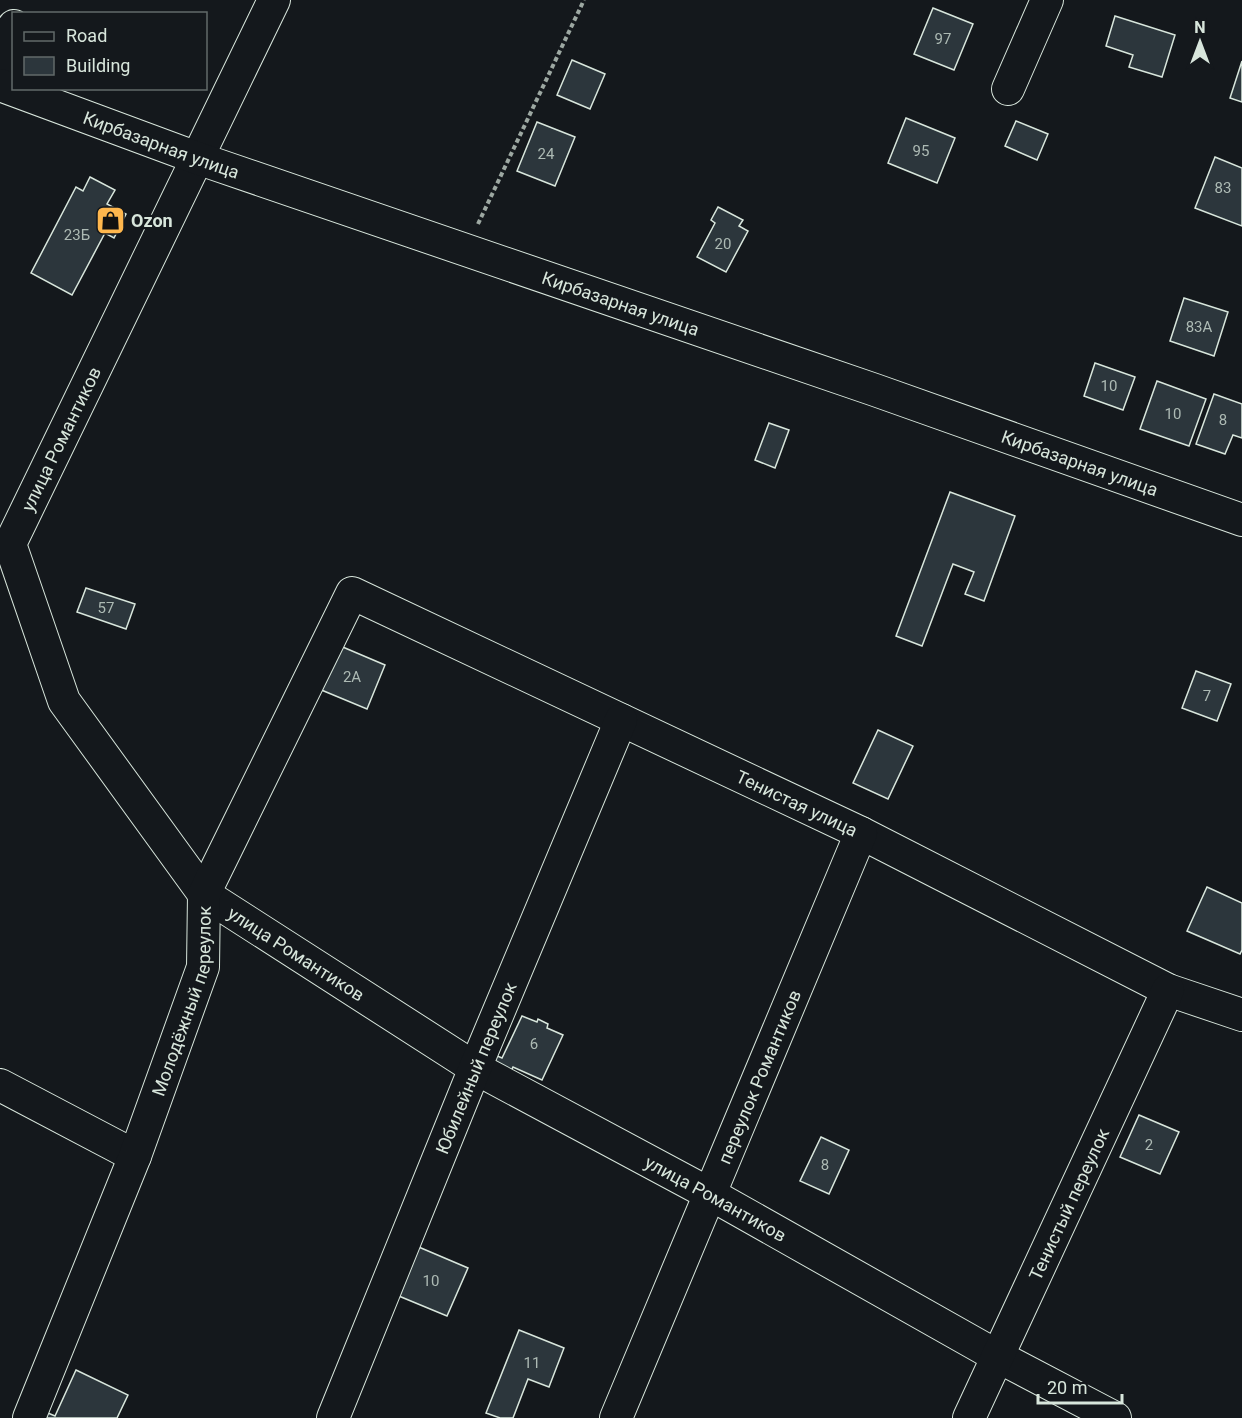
<svg xmlns="http://www.w3.org/2000/svg" width="1242" height="1418" font-family="Roboto,sans-serif">
	<style>
		.building { fill: #2c363c; stroke: #d8e6dc; stroke-width: 1.5 }
		.lines { fill: none; stroke-linecap: round; stroke-linejoin: round }
		.minor-casing { stroke: #d8e6dc; stroke-width: 34 }
		.path { stroke: #9da8a2; stroke-width: 4; stroke-dasharray: 4.5 3; stroke-linecap: butt }
		.minor { stroke: #14181c; stroke-width: 32 }
		.labels { text-anchor: middle; dominant-baseline: central; stroke-width: 4.5; stroke-linejoin: round; paint-order: stroke }
		.number-label { font-size: 15px; fill: #adbab4 }
		.street-label { font-size: 18px; fill: #d8e6dc; stroke: #14181c }
		.poi-label { font-size: 18px; font-weight: bold; fill: #d8e6dc; stroke: #14181c; text-anchor: start }
	</style>
	<rect width="100%" height="100%" fill="#14181c"/>
	<g class="building">
		<path d="M933,8L973,24L954,70L914,54Z"/>
		<path d="M1115,16L1175,35L1162,77L1129,67L1133,55L1106,46Z"/>
		<path d="M572,60L605,74L590,109L557,95Z"/>
		<path d="M1242,61V102L1230,98Z"/>
		<path d="M906,118L955,138L937,183L888,163Z"/>
		<path d="M1016,121L1048,134L1037,160L1005,146Z"/>
		<path d="M537,122L575,137L555,186L517,171Z"/>
		<path d="M1215,157L1242,168V226L1195,208Z"/>
		<path d="M90,177L115,190L107,204L126,214L114,238L105,233L72,295L31,273L76,187L83,191Z"/>
		<path d="M718,207L743,220L739,226L748,231L726,272L697,257L715,223L711,220Z"/>
		<path d="M1184,298L1228,312L1214,356L1170,341Z"/>
		<path d="M1095,363L1135,377L1123,410L1084,396Z"/>
		<path d="M1157,381L1206,399L1189,446L1140,429Z"/>
		<path d="M1214,394L1242,404V438L1233,435L1225,454L1196,444Z"/>
		<path d="M769,423L789,430L775,468L755,460Z"/>
		<path d="M950,492L1015,516L984,601L965,594L974,572L953,564L922,646L896,636Z"/>
		<path d="M86,588L135,604L126,629L77,612Z"/>
		<path d="M338,645L385,665L367,709L319,689Z"/>
		<path d="M1196,671L1231,684L1217,721L1182,708Z"/>
		<path d="M878,730L913,746L888,799L853,783Z"/>
		<path d="M1207,887L1242,903V950L1240,954L1187,931Z"/>
		<path d="M522,1016L537,1022L538,1019L548,1024L547,1028L563,1035L542,1080L513,1067L506,1082L488,1052L502,1058Z"/>
		<path d="M1139,1115L1179,1132L1160,1174L1120,1157Z"/>
		<path d="M821,1137L849,1150L829,1194L800,1181Z"/>
		<path d="M414,1245L468,1268L447,1316L394,1294Z"/>
		<path d="M519,1330L564,1348L549,1387L528,1379L513,1418H500L486,1413Z"/>
		<path d="M76,1370L128,1395L117,1418H46L48,1413L55,1416Z"/>
	</g>
	<g class="lines">
		<defs>
			<g id="minor">
				<path id="s1" d="M274,0L10,544L64,701L204,894L475,1068L710,1194L997,1356L1115,1418"/>
				<path d="M0,71L14,26"/>
				<path id="s2" d="M0,85L197,158L875,390L1242,520"/>
				<path d="M1008,89L1047,0"/>
				<path d="M0,1085L135,1156"/>
				<path id="s3" d="M29,1418L135,1156L203,967L204,894L352,593L861,833L1168,990L1242,1015"/>
				<path id="s4" d="M333,1418L475,1068L621,720"/>
				<path id="s5" d="M616,1418L861,833"/>
				<path id="s6" d="M969,1418L1168,990"/>
			</g>
		</defs>
		<use href="#minor" class="minor-casing"/>
		<path class="path" d="M478,224L584,0"/>
		<use href="#minor" class="minor"/>
	</g>
	<defs>
		<symbol id="shop-square" viewBox="-11 -11 22 22"><rect x="-9" y="-9" width="18" height="18" rx="4" fill="#ffb74d" stroke="#14181c"/><path d="M-5-2.5h2.3a2.7 3.5 0 0 1 5.4 0H5L5.5 6h-11ZM-1.5-2.5h3a1.5 2.3 0 0 0-3 0Z" fill="#111"/></symbol>
	</defs>
	<g fill-rule="evenodd">
		<use href="#shop-square" x="94" y="204" width="33" height="33"/>
	</g>
	<g class="labels">
		<g class="number-label">
			<text x="943" y="39">97</text>
			<text x="921" y="151">95</text>
			<text x="546" y="154">24</text>
			<text x="1223" y="188">83</text>
			<text x="77" y="235">23Б</text>
			<text x="723" y="244">20</text>
			<text x="1199" y="327">83А</text>
			<text x="1109" y="386">10</text>
			<text x="1173" y="414">10</text>
			<text x="1223" y="420">8</text>
			<text x="106" y="608">57</text>
			<text x="352" y="677">2А</text>
			<text x="1207" y="696">7</text>
			<text x="534" y="1044">6</text>
			<text x="1149" y="1145">2</text>
			<text x="825" y="1165">8</text>
			<text x="431" y="1281">10</text>
			<text x="532" y="1363">11</text>
		</g>
		<g class="street-label">
			<text stroke="none"><textPath href="#s2" startOffset="172">Кирбазарная улица</textPath></text>
			<text stroke="none"><textPath href="#s2" startOffset="658">Кирбазарная улица</textPath></text>
			<text transform="translate(61 439) rotate(-64)">улица Романтиков</text>
			<text stroke="none"><textPath href="#s2" startOffset="1144">Кирбазарная улица</textPath></text>
			<text stroke="none"><textPath href="#s3" startOffset="1384">Тенистая улица</textPath></text>
			<text stroke="none"><textPath href="#s1" startOffset="1119">улица Романтиков</textPath></text>
			<text stroke="none"><textPath href="#s3" startOffset="446">Молодёжный переулок</textPath></text>
			<text stroke="none"><textPath href="#s4" startOffset="378">Юбилейный переулок</textPath></text>
			<text stroke="none"><textPath href="#s5" startOffset="370">переулок Романтиков</textPath></text>
			<text stroke="none"><textPath href="#s1" startOffset="1605">улица Романтиков</textPath></text>
			<text stroke="none"><textPath href="#s6" startOffset="236">Тенистый переулок</textPath></text>
		</g>
		<g class="poi-label">
			<text x="131" y="220">Ozon</text>
		</g>
	</g>
	<rect x="12" y="12" width="195" height="78" fill="#14181c" stroke="#626a69" stroke-width="1.5"/>
	<rect x="24" y="32" width="30" height="9" fill="#14181c" stroke="#626a69" stroke-width="1.5"/>
	<text x="66" y="42" font-size="18" fill="#d8e6dc">Road</text>
	<rect x="24" y="57" width="30" height="18" fill="#2c363c" stroke="#626a69" stroke-width="1.5"/>
	<text x="66" y="72" font-size="18" fill="#d8e6dc">Building</text>
	<g transform="translate(1200 42)" stroke="#14181c" stroke-width="4.5" paint-order="stroke">
	<path d="M0-4.5L10 22L0 15L-10 22Z" fill="#d8e6dc"/>
	<text y="-9" font-size="16" font-weight="bold" text-anchor="middle" fill="#d8e6dc">N</text>
	</g>
	<path d="M1038 1394v9h84v-9" fill="none" stroke="#d8e6dc" stroke-width="3"/>
	<text x="1047" y="1394" font-size="18" fill="#d8e6dc" stroke="#14181c" stroke-width="4.5" paint-order="stroke">20 m</text>
</svg>
